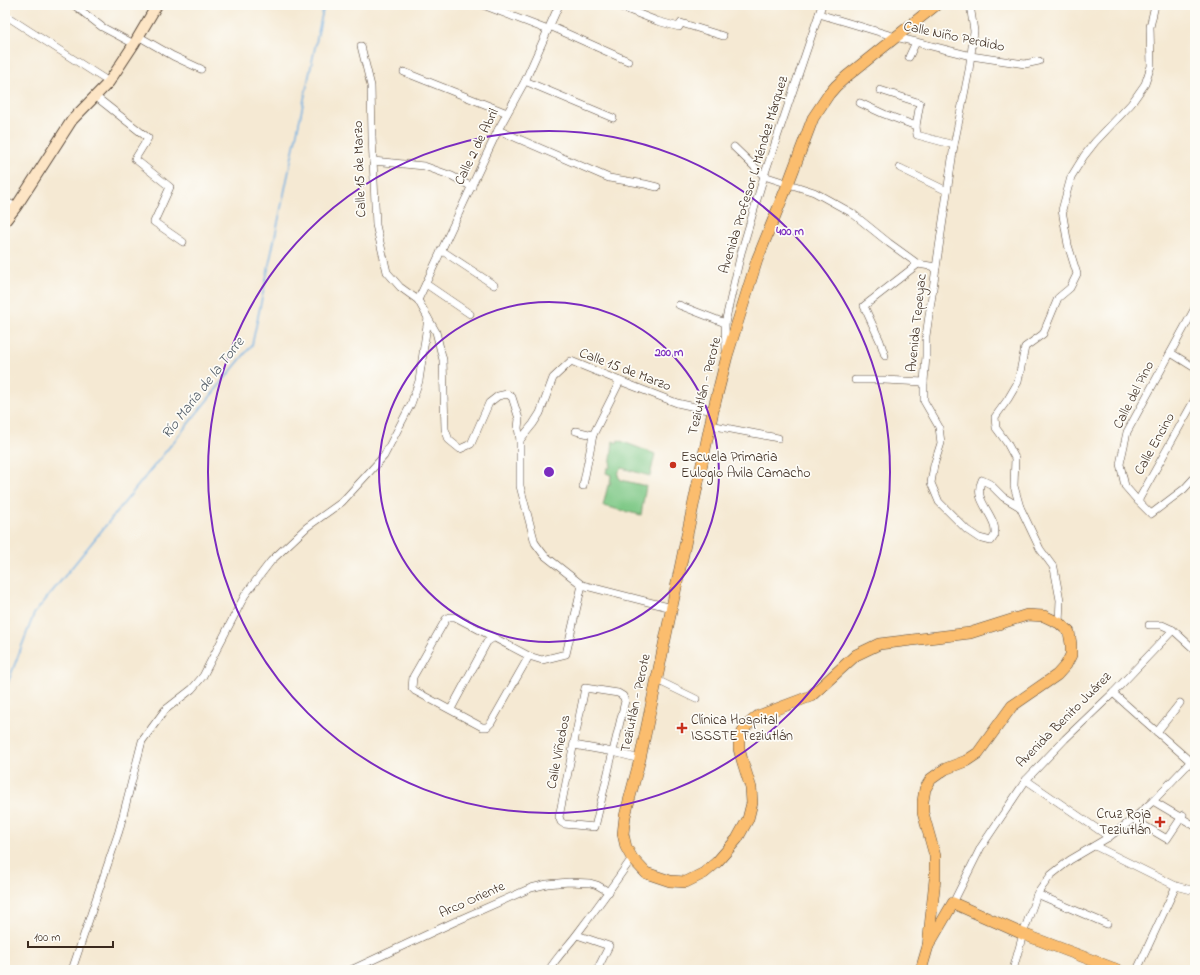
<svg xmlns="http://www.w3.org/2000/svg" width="1200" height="975" font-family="'Indie Flower',sans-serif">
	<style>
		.green { fill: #7dc885; stroke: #5c7952 }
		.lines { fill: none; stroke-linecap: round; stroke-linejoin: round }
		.stream { stroke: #6faee2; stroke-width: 1.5 }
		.street-casing { stroke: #574739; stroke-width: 8 }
		.secondary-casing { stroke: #574739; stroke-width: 12 }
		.primary-casing { stroke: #574739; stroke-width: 12 }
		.street { stroke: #fff; stroke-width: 7 }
		.secondary { stroke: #fde5c5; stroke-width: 10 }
		.primary { stroke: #fbbd6e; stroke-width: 11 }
		.ring { fill: none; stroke: #7b2cbf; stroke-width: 2 }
		.poi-dot { fill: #c8321e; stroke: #fdfcf7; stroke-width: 1.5 }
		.labels { text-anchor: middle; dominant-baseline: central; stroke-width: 3.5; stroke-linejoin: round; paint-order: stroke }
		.street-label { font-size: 14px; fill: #3b2a1e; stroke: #fdfcf7 }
		.poi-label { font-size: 14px; fill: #3b2a1e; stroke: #fdfcf7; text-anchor: start }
		.water-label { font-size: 15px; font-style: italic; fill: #4d5863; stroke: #fdfcf7 }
		.centre { fill: #7b2cbf; stroke: #fdfcf7; stroke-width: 2 }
		.ring-label { font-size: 12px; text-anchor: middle; font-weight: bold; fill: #7b2cbf; stroke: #fdfcf7; stroke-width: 3.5; stroke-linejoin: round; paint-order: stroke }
	</style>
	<rect width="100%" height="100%" fill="#fdfcf7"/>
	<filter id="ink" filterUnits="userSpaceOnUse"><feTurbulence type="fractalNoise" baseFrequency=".025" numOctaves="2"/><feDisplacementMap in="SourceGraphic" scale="8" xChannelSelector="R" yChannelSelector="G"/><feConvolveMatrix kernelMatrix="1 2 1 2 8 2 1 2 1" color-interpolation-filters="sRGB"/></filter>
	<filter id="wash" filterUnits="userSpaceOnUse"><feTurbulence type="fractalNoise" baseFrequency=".012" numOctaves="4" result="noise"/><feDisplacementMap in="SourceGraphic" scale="16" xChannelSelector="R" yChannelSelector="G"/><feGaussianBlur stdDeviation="0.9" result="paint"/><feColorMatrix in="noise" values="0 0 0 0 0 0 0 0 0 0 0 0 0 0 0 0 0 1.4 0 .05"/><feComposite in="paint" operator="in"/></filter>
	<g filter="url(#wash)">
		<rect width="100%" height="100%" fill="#f5e9d3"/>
		<path class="green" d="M618,440L655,454L650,476L622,468L619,471L618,476L621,480L646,486L641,515L603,506L608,485H610L611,475L606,473L607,468H610L613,441L617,443Z"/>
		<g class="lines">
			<path class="stream" d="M5,690L34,614L252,345L324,5"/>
		</g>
	</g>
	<g filter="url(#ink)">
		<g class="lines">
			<defs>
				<g id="street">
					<path d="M74,5L102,27L134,44"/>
					<path d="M483,5L548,30"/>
					<path d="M616,5L657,21L679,27L681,23L723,36"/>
					<path d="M970,5L974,31L969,70L954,145L926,336V356L924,382V401L939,427L941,443L934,465L931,483L939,502L967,530L979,538L991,541L995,535C995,531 995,526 993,522C987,507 974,497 982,480L990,484L1003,497L1020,507L1040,549L1054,568L1060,600L1059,623"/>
					<path d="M819,14L896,37L971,56L1025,64L1039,61"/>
					<path d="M5,15L25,28L109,82"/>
					<path d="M550,26L628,61"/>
					<path d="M138,36L173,56L201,69"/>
					<path d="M909,57L916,42"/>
					<path d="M404,72L507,113"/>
					<path d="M525,81L613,118"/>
					<path d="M880,90L920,103L916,126L917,135L954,145"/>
					<path d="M95,96L148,138L135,159L170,187L154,222L183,242"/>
					<path d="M860,103L884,114L916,126"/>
					<path d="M498,130L609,178L645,184L657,187"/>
					<path d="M734,147L764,176L814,192L852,213L889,243L918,264L936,267"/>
					<path d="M373,161L424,166L452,176L472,187"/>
					<path d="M900,168L947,191"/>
					<path d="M5,201L16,207"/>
					<path d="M441,250L494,285"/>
					<path d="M426,284L470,314"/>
					<path d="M418,300L498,130L525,81L559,5"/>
					<path d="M679,305L725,323"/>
					<path d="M1195,308L1127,432L1120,464L1125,486L1138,501L1151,514L1184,489L1195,477"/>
					<path d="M428,318L436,332L443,360L445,429L449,440L460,449L471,444L489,403L498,396L507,394L512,397L519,419L518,428L520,440V486L535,543L544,555L582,585L672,608"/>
					<path d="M726,350L725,323L741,253L764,176L822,5"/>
					<path d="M1171,353L1195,368"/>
					<path d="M885,356L880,341L864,306L918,264"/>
					<path d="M855,380H884L924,382"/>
					<path d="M710,425L778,438"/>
					<path d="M576,431L593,435"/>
					<path d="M520,440L533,424L540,413L553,378L571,361L620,381L677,403L713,411"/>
					<path d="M583,486L593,435L620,381"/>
					<path d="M1138,501L1195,399"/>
					<path d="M1020,507L1014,486L1015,458L1007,443L996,428L995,417L1008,399L1018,382L1025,347L1043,334L1058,298L1070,288L1077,274L1068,245L1062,210L1071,177L1084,156L1095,142L1131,104L1145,84L1151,66L1150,27L1155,5"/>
					<path d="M1149,625H1162L1173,630L1195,650"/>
					<path d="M529,656L491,723L487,727H482L415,691L412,688L413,677L446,619L449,617H455L529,656L542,660L566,654L582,585"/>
					<path d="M657,680L696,699"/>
					<path d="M585,688L618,693L623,696L625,701L595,827L564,824L561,822L559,817Z"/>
					<path d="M1113,693L1191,762"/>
					<path d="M451,709L487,642L493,638"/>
					<path d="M1157,732L1180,703"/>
					<path d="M574,745L613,752L640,759"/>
					<path d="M1026,780L1109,837"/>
					<path d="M1153,801L1195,826"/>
					<path d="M1133,819L1167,839L1183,815"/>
					<path d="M1095,846L1176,886L1195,891"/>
					<path d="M1037,894L1107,924"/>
					<path d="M953,903L981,847L1026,780L1065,739L1113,693L1173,630"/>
					<path d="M577,935L609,946L597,970"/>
					<path d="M72,970L119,831L142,741L165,710L192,689L203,676L245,595L271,561L307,527L342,502L384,456L411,404L419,381L428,318L418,300L400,287L387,272L376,225L372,137L371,86L361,46"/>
					<path d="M351,970L454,922L531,888L547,884L569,882L590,883L597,885L609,892"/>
					<path d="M549,970C557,957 568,946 577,934C596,909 614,884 632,858"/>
					<path d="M1013,970L1023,934L1037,894L1051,875L1070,860L1109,837L1133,819L1153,801L1195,757"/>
					<path d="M1137,970L1176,886"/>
				</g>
				<path id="secondary" d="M5,221L16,207L72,120L109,82L134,44L157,5"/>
				<g id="primary">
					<path d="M928,946L935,879V856L923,813V801L925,789L931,779L945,769L966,761L978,753L1012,706L1057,675L1066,665L1071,655V644L1069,632L1059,623L1044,616L1027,615L970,633L879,644L856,655L811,696L758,716L746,726L739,740V749L743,763L751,788L752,803L748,819L737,839L717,862L704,873L686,882L670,881L646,873L632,858L626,847L623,834L625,816L640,759L713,411L727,356L757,260L788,184L813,118L829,94L836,86L847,76L936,5"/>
					<path d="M921,970L928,946L953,903L1023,934L1118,970"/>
				</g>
			</defs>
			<use href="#street" class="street-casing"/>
			<use href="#secondary" class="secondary-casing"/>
			<use href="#primary" class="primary-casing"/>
			<use href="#street" class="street"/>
			<use href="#secondary" class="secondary"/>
			<use href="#primary" class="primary"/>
		</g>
	</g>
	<g class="ring">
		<circle cx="549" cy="472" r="170"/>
		<circle cx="549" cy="472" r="341"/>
	</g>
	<g class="poi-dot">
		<circle cx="673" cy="465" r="4"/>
		<path d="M680 722h4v4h4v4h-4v4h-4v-4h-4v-4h4z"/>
		<path d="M1158 816h4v4h4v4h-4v4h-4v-4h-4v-4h4z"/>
	</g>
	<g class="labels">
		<g class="street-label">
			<text transform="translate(954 37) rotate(12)">Calle Niño Perdido</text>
			<text transform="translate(477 147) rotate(-64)">Calle 2 de Abril</text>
			<text transform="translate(360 169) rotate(-92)">Calle 15 de Marzo</text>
			<text transform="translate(754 175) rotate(-73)">Avenida Profesor L. Méndez Márquez</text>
			<text transform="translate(917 323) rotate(-84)">Avenida Tepeyac</text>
			<text transform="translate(625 370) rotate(21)">Calle 15 de Marzo</text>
			<text transform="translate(705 386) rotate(-76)">Teziutlán - Perote</text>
			<text transform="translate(1134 395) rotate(-63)">Calle del Pino</text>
			<text transform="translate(1155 444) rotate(-61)">Calle Encino</text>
			<text transform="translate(636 703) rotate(-78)">Teziutlán - Perote</text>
			<text transform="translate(1064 720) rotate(-45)">Avenida Benito Juárez</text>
			<text transform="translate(559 752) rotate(-79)">Calle Viñedos</text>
			<text transform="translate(472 900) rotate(-24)">Arco Oriente</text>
		</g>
		<g class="poi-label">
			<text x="681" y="457">Escuela Primaria<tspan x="681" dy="16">Eulogio Avila Camacho</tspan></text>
			<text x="691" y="720">Clínica Hospital<tspan x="691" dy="16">ISSSTE Teziutlán</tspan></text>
			<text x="1151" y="814" text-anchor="end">Cruz Roja<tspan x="1151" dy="16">Teziutlán</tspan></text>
		</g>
		<g class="water-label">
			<text transform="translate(203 388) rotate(-52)">Río María de la Torre</text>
		</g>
	</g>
	<circle cx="549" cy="472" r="6" class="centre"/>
	<g class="ring-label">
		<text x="790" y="235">400 m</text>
		<text x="669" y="356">200 m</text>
	</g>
	<rect width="1200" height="975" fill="none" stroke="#fdfcf7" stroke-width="20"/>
	<path d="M28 941v6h85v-6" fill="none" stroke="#3b2a1e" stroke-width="2"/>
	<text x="34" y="941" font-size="12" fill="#3b2a1e" stroke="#fdfcf7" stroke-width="3" paint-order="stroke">100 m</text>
</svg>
